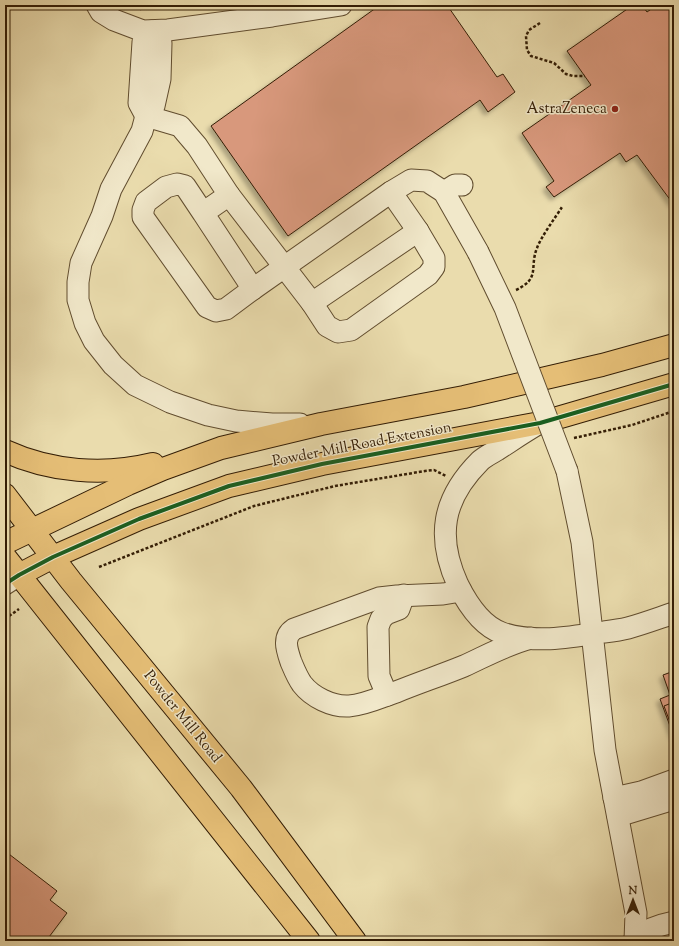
<svg xmlns="http://www.w3.org/2000/svg" width="679" height="946" font-family="'Sorts Mill Goudy',serif">
	<style>
		.building { fill: #d8987b; stroke: #331d05; filter: url(#shadow) }
		.lines { fill: none; stroke-linecap: round; stroke-linejoin: round }
		.minor-casing { stroke: #614d2f; stroke-width: 23 }
		.highway-casing { stroke: #331d05; stroke-width: 24 }
		.path { stroke: #331d05; stroke-width: 2.5; stroke-dasharray: 3 2; stroke-linecap: butt }
		.minor { stroke: #f1e8ca; stroke-width: 21 }
		.highway { stroke: #e5be76; stroke-width: 22 }
		.minor-bridge-casing { stroke: #614d2f; stroke-width: 23; stroke-linecap: butt }
		.minor-bridge { stroke: #f1e8ca; stroke-width: 21 }
		.cycleway-casing { stroke: #f1e8ca; stroke-width: 6 }
		.cycleway { stroke: #1b5e20; stroke-width: 4 }
		.poi-dot { fill: #8f2418; stroke: #f1e8ca; stroke-width: 1.5 }
		.labels { text-anchor: middle; dominant-baseline: central; stroke-width: 3; stroke-linejoin: round; paint-order: stroke }
		.poi-label { font-size: 15px; fill: #331d05; stroke: #f1e8ca; text-anchor: end }
		.street-label { font-size: 15px; fill: #331d05; stroke: #f1e8ca }
	</style>
	<defs>
		<filter id="shadow"><feDropShadow dx="-3.5" dy="3.5" stdDeviation="2" flood-color="#0004"/></filter>
	</defs>
	<rect width="100%" height="100%" fill="#eadcad"/>
	<filter id="stains"><feTurbulence type="fractalNoise" baseFrequency=".005" numOctaves="4"/><feColorMatrix values="0 0 0 0 .2 0 0 0 0 .09 0 0 0 0 .02 0 0 0 .5 -.17"/></filter>
	<radialGradient id="worn" r=".72"><stop offset=".6" stop-color="#630" stop-opacity="0"/><stop offset="1" stop-color="#630" stop-opacity=".3"/></radialGradient>
	<g class="building">
		<path d="M380,5H447L497,77L503,74L515,92L488,112L480,100L288,236L211,126Z"/>
		<path d="M633,5H642L647,12L657,5H674V205L637,155L626,162L620,153L554,197L546,187L554,181L522,133L591,85L567,51Z"/>
		<path d="M674,671V737L660,699L670,695L663,675Z"/>
		<path d="M674,702V733L664,706Z"/>
		<path d="M5,851L57,891L50,900L67,913L46,941H5Z"/>
	</g>
	<g class="lines">
		<defs>
			<g id="minor">
				<path d="M97,5L101,12L114,20L143,31L168,30L272,16L341,5"/>
				<path d="M152,31V37L161,43L160,79L154,106L146,116L142,131L111,189L102,216L81,263L78,282V300L85,323L94,341L113,365L135,385L170,402L208,415L236,421L272,424H300"/>
				<path d="M152,37L143,42L139,103L146,116L180,126L197,146L229,195L203,213L253,289L226,309L216,311L207,307L143,217V210L146,202L166,187L177,184L185,186L203,213"/>
				<path d="M391,192L411,180L427,181L444,192L478,252"/>
				<path d="M444,192L455,185H462"/>
				<path d="M229,195L312,303L327,326L338,332L351,330L428,275L434,267V258L418,231L391,192L253,289"/>
				<path d="M312,303L418,231"/>
				<path d="M538,424C524,432 511,441 497,450C492,453 484,457 480,461C442,499 436,537 458,585C467,603 482,626 502,633C534,644 572,637 604,632C612,631 620,630 628,628C643,624 659,618 674,613"/>
				<path d="M567,471L582,542L605,750L636,913L635,941"/>
				<path d="M5,584L19,575"/>
				<path d="M461,591L443,594L397,596L379,598L294,629C282,637 287,650 291,662C294,669 297,677 302,684C312,697 332,707 349,706C365,705 381,697 396,692C418,683 442,675 464,666C486,656 507,644 531,638"/>
				<path d="M387,695L379,676L378,627L381,619L386,614L399,609L404,595"/>
				<path d="M614,798L641,792L674,780"/>
				<path d="M618,816L674,799"/>
				<path d="M643,941H638L635,938C647,929 659,925 674,922"/>
			</g>
			<g id="highway">
				<path d="M5,451C51,472 104,476 153,464"/>
				<path d="M5,495L71,581L241,788L355,941"/>
				<path d="M5,543L128,484L163,469L221,448L321,424L464,397L602,365L674,345"/>
				<path d="M5,557L309,941"/>
				<path d="M19,575L53,557L139,519L229,486L322,464L540,423L674,384"/>
			</g>
		</defs>
		<use href="#minor" class="minor-casing"/>
		<use href="#highway" class="highway-casing"/>
		<g class="path">
			<path d="M140,9L169,5"/>
			<path d="M540,23L529,30L526,36L527,50L531,56L554,63L566,74L573,76H585"/>
			<path d="M516,290C541,278 529,268 537,248C541,237 555,218 562,207"/>
			<path d="M574,438L632,425L674,411"/>
			<path d="M99,567L254,506L335,486L425,471L434,470L446,476"/>
			<path d="M5,619L19,609"/>
		</g>
		<use href="#minor" class="minor"/>
		<use href="#highway" class="highway"/>
		<defs>
			<path id="minor-bridge" d="M478,252L505,308L567,471"/>
		</defs>
		<use href="#minor-bridge" class="minor-bridge-casing"/>
		<use href="#minor-bridge" class="minor-bridge"/>
		<defs>
			<path id="cycleway" d="M5,584L19,575L53,557L139,519L229,486L322,464L540,423L674,384"/>
		</defs>
		<use href="#cycleway" class="cycleway-casing"/>
		<use href="#cycleway" class="cycleway"/>
	</g>
	<circle class="poi-dot" cx="615" cy="109" r="4"/>
	<g class="labels">
		<g class="poi-label">
			<text x="607" y="109">AstraZeneca</text>
		</g>
		<g class="street-label">
			<text transform="translate(362 445) rotate(-11)">Powder Mill Road Extension</text>
			<text transform="translate(182 717) rotate(51)">Powder Mill Road</text>
		</g>
	</g>
	<rect width="679" height="946" fill="none" stroke="#eadcad" stroke-width="20"/>
	<rect x="6" y="6" width="667" height="934" fill="none" stroke="#331d05" stroke-width="2"/>
	<rect x="10" y="10" width="659" height="926" fill="none" stroke="#331d05"/>
	<g transform="translate(633 900)" stroke="#f1e8ca" stroke-width="3" paint-order="stroke">
	<path d="M0-3L7 15L0 10L-7 15Z" fill="#331d05"/>
	<text y="-6" font-size="11" font-weight="bold" text-anchor="middle" fill="#331d05">N</text>
	</g>
	<rect width="100%" height="100%" filter="url(#stains)"/>
	<rect width="100%" height="100%" fill="url(#worn)"/>
</svg>
